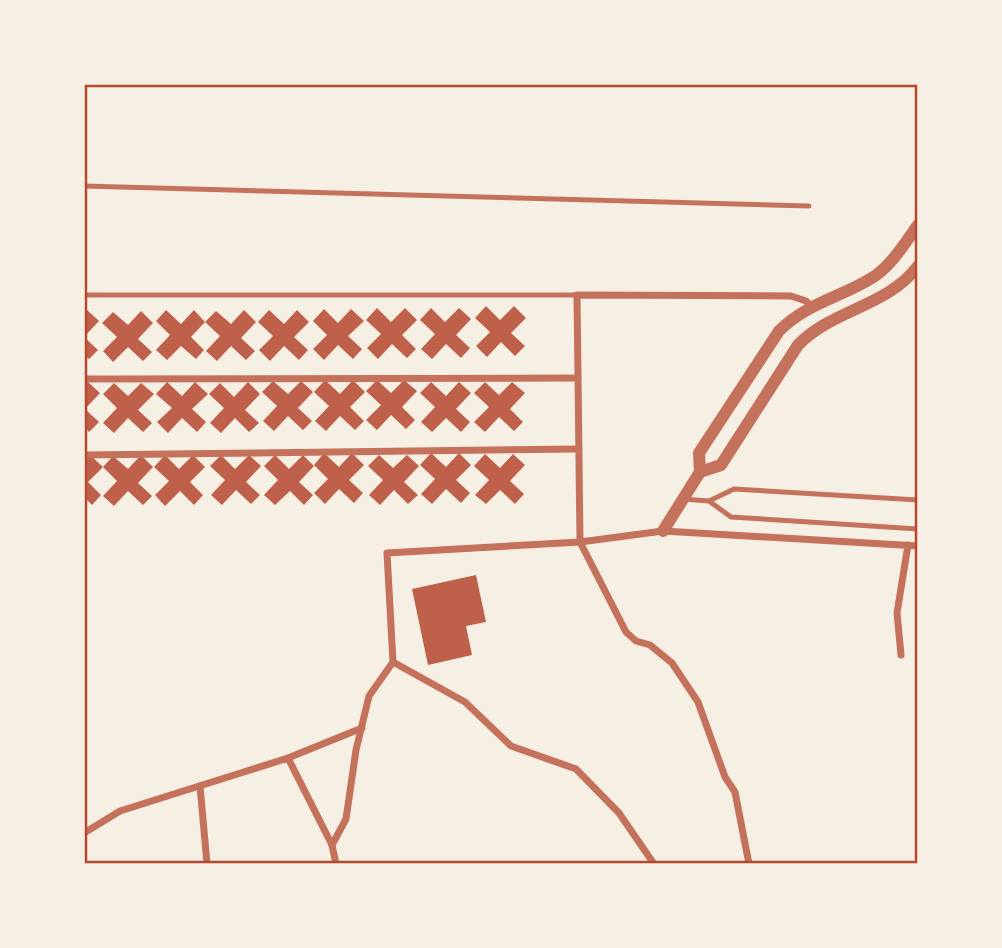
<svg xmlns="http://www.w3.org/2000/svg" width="1002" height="948" font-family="'Roboto Serif',serif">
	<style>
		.building { fill: #bf614a }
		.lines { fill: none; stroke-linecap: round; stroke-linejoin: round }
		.service { stroke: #c5725c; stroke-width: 5 }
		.minor { stroke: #c5725c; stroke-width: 7 }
		.tertiary { stroke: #c5725c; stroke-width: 12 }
		.neatline { fill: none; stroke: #b5482f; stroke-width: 2.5 }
	</style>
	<rect width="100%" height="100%" fill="#f6efe4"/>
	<g class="building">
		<path d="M486,306L500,320L514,306L526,318L511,333L525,346L515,356L501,342L487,357L476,346L490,332L475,318Z"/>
		<path d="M377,308L391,322L405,308L417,320L402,335L416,349L407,358L392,344L378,359L367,348L381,334L366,320Z"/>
		<path d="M431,308L445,322L459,308L471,319L456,335L470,348L461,358L446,344L432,359L421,349L435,334L420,320Z"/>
		<path d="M324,309L338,323L351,309L364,321L348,336L362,349L353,359L338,345L324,360L313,349L327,335L313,321Z"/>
		<path d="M87,310L99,321L84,337L98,350L89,359L84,355V313Z"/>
		<path d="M166,310L181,324L194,310L205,322L216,311L231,324L244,310L256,322L241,338L255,351L246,360L231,346L217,361L206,351L220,336L205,322L191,337L204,350L196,359L181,346L167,360L156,350L170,335L156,321Z"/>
		<path d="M269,310L284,324L297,310L309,322L294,337L308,350L299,360L284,346L270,361L259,350L273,336L258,322Z"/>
		<path d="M141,311L153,323L138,339L152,352L143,361L128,347L113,362L103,351L117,337L102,323L113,312L128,325Z"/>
		<path d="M325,380L340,394L353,380L365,392L350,407L364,421L355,430L340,416L326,431L315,421L329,406L314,392Z"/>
		<path d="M377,380L391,393L404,380L417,391L402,407L415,420L406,429L391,415L377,430L366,420L381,405L366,391Z"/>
		<path d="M273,381L288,394L301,381L313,392L298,408L312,421L303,430L288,416L274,431L263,421L277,406L262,392Z"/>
		<path d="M88,382L100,393L85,409L99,422L89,432L84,426V385Z"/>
		<path d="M167,382L182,396L195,382L208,394L192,409L206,422L197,432L182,418L168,433L157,422L172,408L156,394Z"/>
		<path d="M248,382L260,394L245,410L259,423L249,432L235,418L221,433L210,423L224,408L209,394L220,383L234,397Z"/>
		<path d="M431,382L446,396L459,382L471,393L456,409L470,422L461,432L446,418L432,432L421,422L435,407L420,393Z"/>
		<path d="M485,382L499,395L512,382L525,393L510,409L523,422L514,431L499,417L485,432L474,422L489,407L474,393Z"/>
		<path d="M114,383L128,396L141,383L154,394L138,410L152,423L143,432L128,418L114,433L103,423L117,408L103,394Z"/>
		<path d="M324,453L339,467L352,453L364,465L349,480L363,493L354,503L339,489L325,504L314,493L328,479L314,465Z"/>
		<path d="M431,453L446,467L459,453L471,465L456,480L470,493L461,503L446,489L432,504L421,494L435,479L420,465Z"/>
		<path d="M485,454L500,468L513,454L525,465L510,481L524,494L515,504L500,490L486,504L475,495L489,480L474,466Z"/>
		<path d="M90,455L103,467L88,482L101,495L92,505L84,497V462Z"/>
		<path d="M141,455L153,467L138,483L152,496L143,505L128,491L114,506L103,496L117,481L103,467L113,456L128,469Z"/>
		<path d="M165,455L179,469L193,455L205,467L190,482L203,495L194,505L180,491L165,506L155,495L169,481L154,467Z"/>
		<path d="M221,455L235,469L249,455L261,466L246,482L260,495L251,504L236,490L222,505L211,495L225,480L210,466Z"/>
		<path d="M275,455L289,469L303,455L314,466L299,482L313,495L304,505L290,491L275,505L264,495L278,480L264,466Z"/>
		<path d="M379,455L393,468L407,455L419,466L404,482L418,495L408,504L394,490L380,505L369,495L383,480L368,466Z"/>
		<path d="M476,575L486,622L466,626L472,655L428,665L412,589Z"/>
	</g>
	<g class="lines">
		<g class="service">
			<path d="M84,186L809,206"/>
			<path d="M84,295H577"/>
			<path d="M683,499L709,501L734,489L918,500"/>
			<path d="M709,501L731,517L918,529"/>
		</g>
		<g class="minor">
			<path d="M84,379L578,378"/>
			<path d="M84,455L579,449"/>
			<path d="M901,655L897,613L908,545"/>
			<path d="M393,662L465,702L511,746L576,769L619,813L654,864"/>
			<path d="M288,758L362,728"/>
			<path d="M200,786L207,864"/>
			<path d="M84,833L120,811L288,758L332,845"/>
			<path d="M336,864L332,845L346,819L356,750L369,696L393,662L387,553L580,542L663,531L918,546"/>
			<path d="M749,864L735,792L725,777L698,702L672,663L650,645L636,641L626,632L580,542L577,295L791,296L806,301L811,306"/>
		</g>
		<g class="tertiary">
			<path d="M700,472L721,465L798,345C833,309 887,307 918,266"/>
			<path d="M663,531L700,472L699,453L779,331C808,302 843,297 875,276C893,263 905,243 918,225"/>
		</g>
	</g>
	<rect width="1002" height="948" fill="none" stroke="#f6efe4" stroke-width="172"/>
	<rect x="86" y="86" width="830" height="776" class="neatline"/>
</svg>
